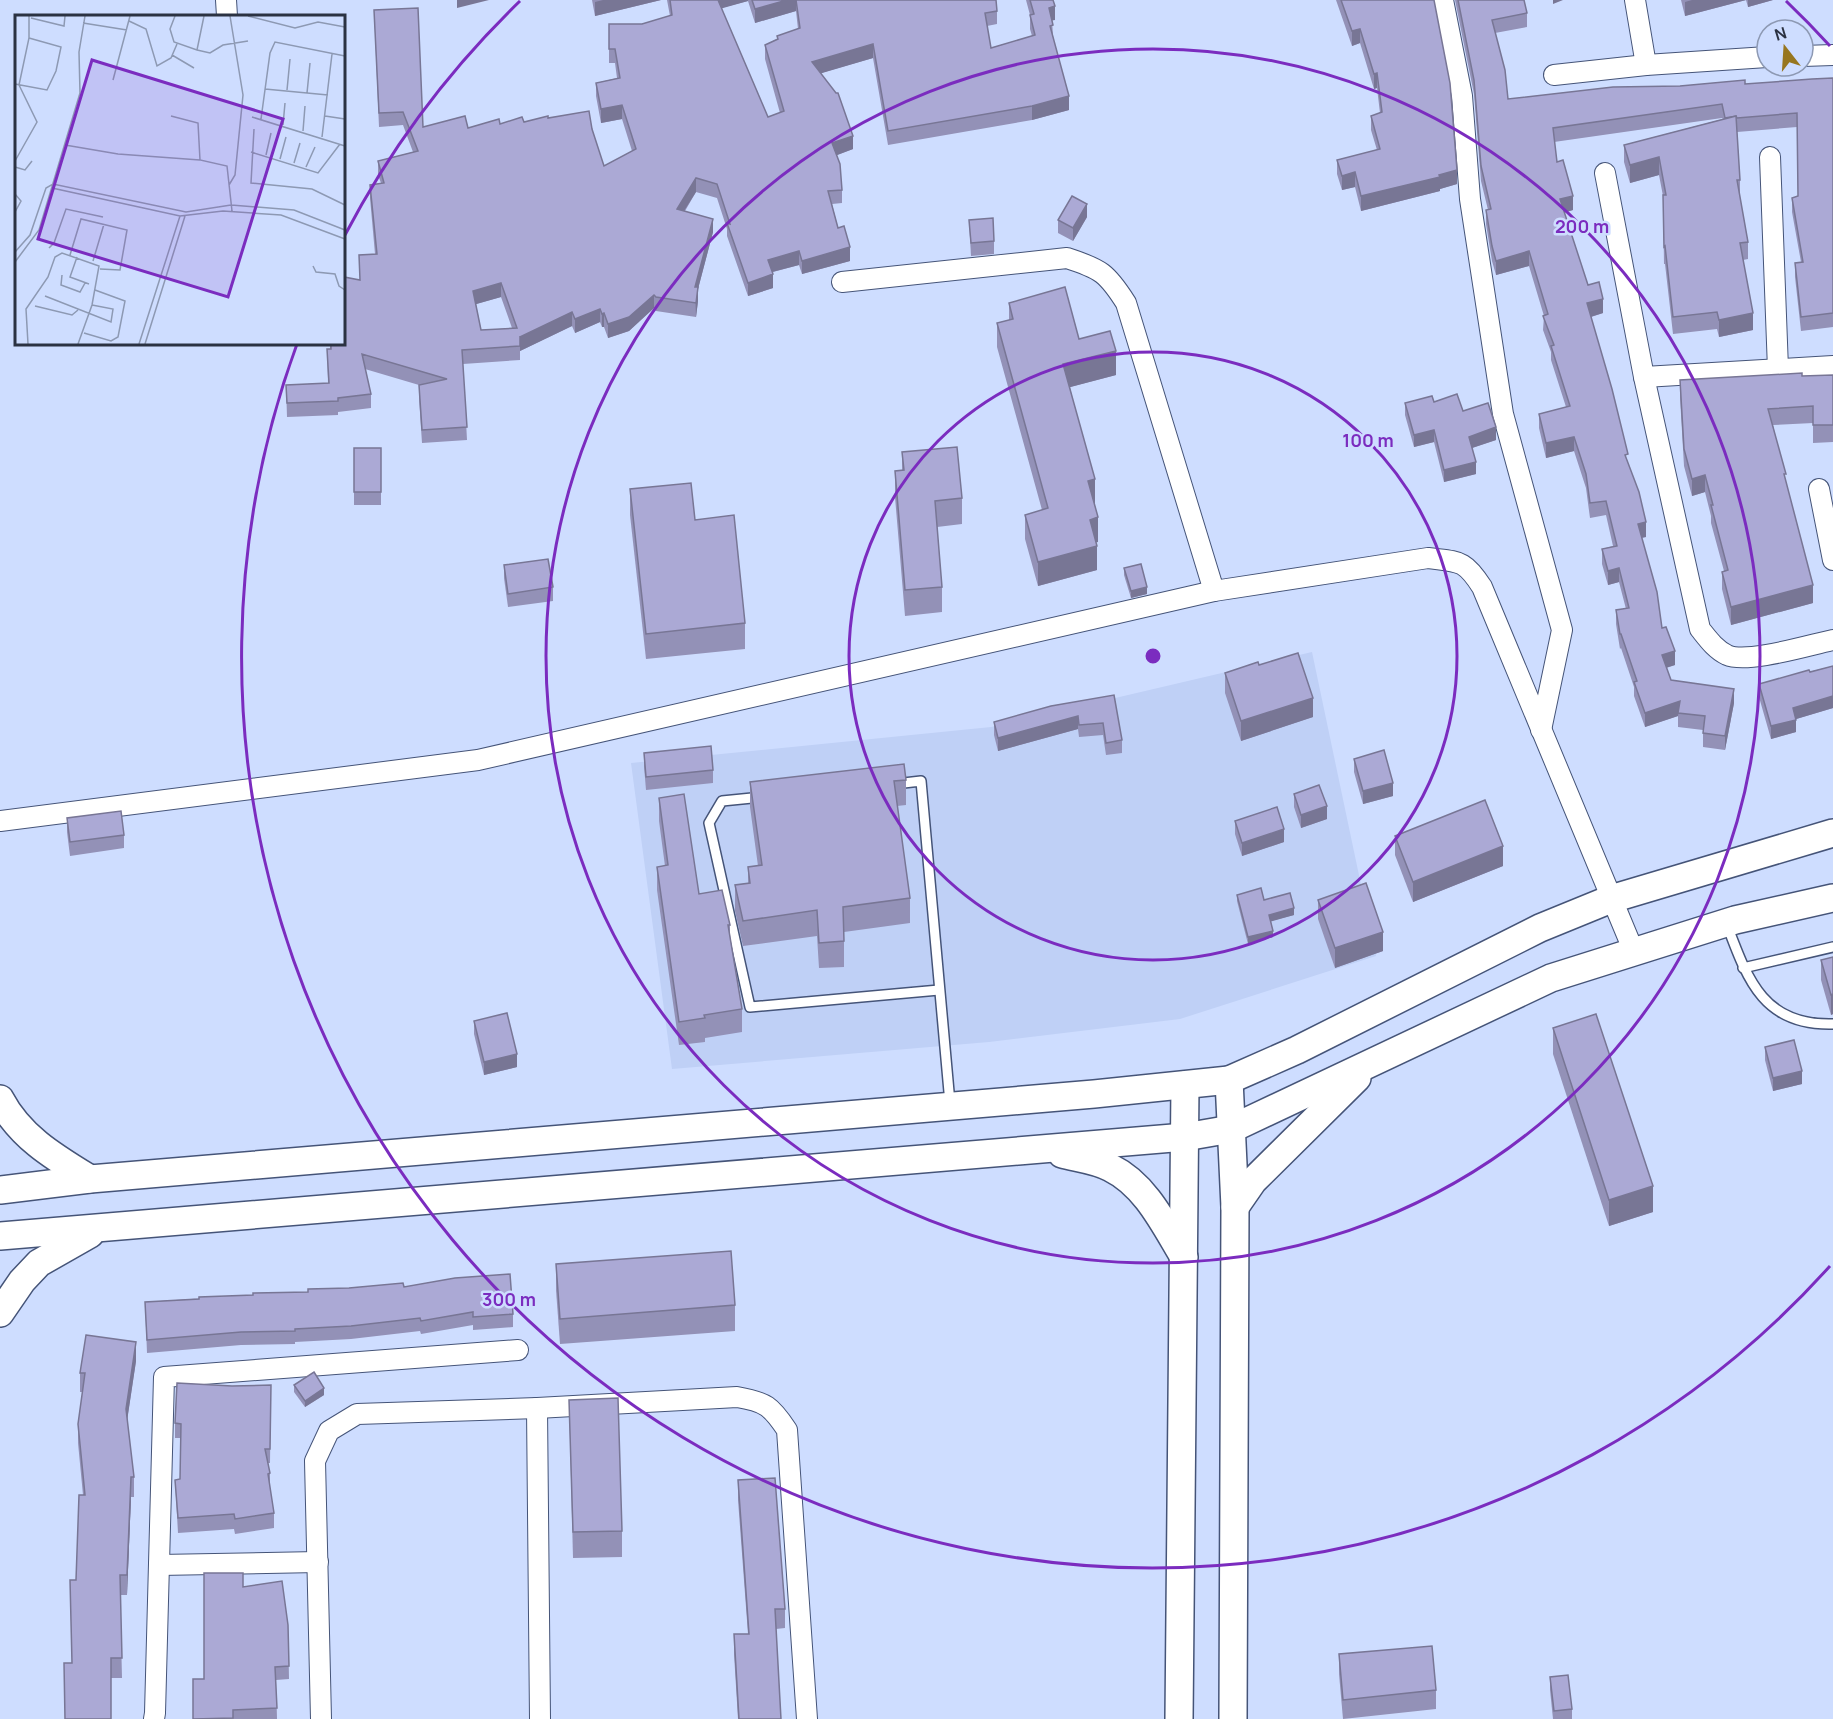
<svg xmlns="http://www.w3.org/2000/svg" width="1833" height="1719" font-family="Manrope,sans-serif">
	<style>
		.built { fill: #bfd0f6 }
		.lines { fill: none; stroke-linecap: round; stroke-linejoin: round }
		.lane-casing { stroke: #455478; stroke-width: 12 }
		.street-casing { stroke: #455478; stroke-width: 22 }
		.secondary-casing { stroke: #455478; stroke-width: 30 }
		.lane { stroke: #fff; stroke-width: 9 }
		.street { stroke: #fff; stroke-width: 20 }
		.secondary { stroke: #fff; stroke-width: 27 }
		.wall { fill: #9391b7; fill-rule: evenodd }
		.shaded-wall { fill: #787695 }
		.building { fill: #aba9d5; stroke: #787695; stroke-width: 1.5; fill-rule: evenodd }
		.ring { fill: none; stroke: #7b2cbf; stroke-width: 3 }
		.inset-road { fill: none; stroke: #8d99b3; stroke-width: 1.5 }
		.view { fill: #7b2cbf; fill-opacity: 0.15; stroke: #7b2cbf; stroke-width: 3 }
		.inset-edge { fill: none; stroke: #2b3242; stroke-width: 3 }
		.centre { fill: #7b2cbf; stroke: #ceddff; stroke-width: 3 }
		.ring-label { font-size: 18px; text-anchor: middle; font-weight: bold; fill: #7b2cbf; stroke: #ceddff; stroke-width: 5; stroke-linejoin: round; paint-order: stroke }
	</style>
	<rect width="100%" height="100%" fill="#ceddff"/>
	<path class="built" d="M1312,652L1376,956L1180,1019L989,1042L672,1069L631,763L991,727Z"/>
	<g class="lines">
		<defs>
			<g id="lane">
				<path d="M895,784L921,781L950,1103"/>
				<path d="M762,797L722,801L709,823L750,1007L939,990"/>
				<path d="M1727,925C1748,981 1764,1026 1833,1024"/>
				<path d="M1743,968L1833,947"/>
			</g>
			<g id="street">
				<path d="M226,0L227,16"/>
				<path d="M1443,0L1462,96L1470,199L1503,414L1562,630L1541,730"/>
				<path d="M1635,0L1646,65"/>
				<path d="M1803,56L1833,55"/>
				<path d="M1554,75L1646,65L1767,57"/>
				<path d="M1770,157L1778,369"/>
				<path d="M1605,173L1644,377L1700,629C1708,639 1715,649 1727,655C1747,664 1809,645 1833,640"/>
				<path d="M842,282L1067,258C1101,269 1107,273 1126,303L1214,591L1428,558C1459,562 1464,559 1482,587L1634,952"/>
				<path d="M1644,377L1833,366"/>
				<path d="M1819,489L1833,560"/>
				<path d="M0,821L478,760L1214,591"/>
				<path d="M537,1408L540,1719"/>
				<path d="M159,1565L318,1562"/>
				<path d="M154,1719L155,1713L164,1377L518,1350"/>
				<path d="M321,1719L315,1461L329,1431L357,1414L537,1408L737,1397C766,1402 771,1406 787,1430L807,1719"/>
			</g>
			<g id="secondary">
				<path d="M1229,1080L1235,1207L1233,1719"/>
				<path d="M0,1099C20,1137 54,1157 90,1179"/>
				<path d="M1062,1154C1077,1158 1097,1160 1111,1168C1146,1185 1165,1226 1184,1257"/>
				<path d="M0,1190L90,1179L1094,1094L1229,1080L1297,1050L1540,928L1611,899L1833,833"/>
				<path d="M1235,1207L1253,1181L1357,1078"/>
				<path d="M0,1236L1185,1137L1231,1129L1551,978L1735,920L1833,898"/>
				<path d="M0,1313L22,1281L39,1263L90,1234"/>
				<path d="M1179,1719L1185,1085"/>
			</g>
		</defs>
		<use href="#lane" class="lane-casing"/>
		<use href="#street" class="street-casing"/>
		<use href="#secondary" class="secondary-casing"/>
		<use href="#lane" class="lane"/>
		<use href="#street" class="street"/>
		<use href="#secondary" class="secondary"/>
	</g>
	<g class="wall">
		<path d="M592,0H661L595,16Z"/>
		<path d="M667,0H996L997,11V24L987,26L991,48L1032,36L1030,29V15L1026,0H1053L1055,20H1052L1053,36L1069,110L1032,120L888,145L873,58L821,73L853,149L837,155L842,190V203L832,204L838,228L850,261L802,274L799,265L773,272V288L748,296L727,236V229L717,198L696,192L685,211L713,232L698,289V301L696,317L656,311L654,308L629,331L608,338L604,327H602L600,322L575,333L572,326L520,351V360L463,364L467,440L422,443L419,398V385L365,369L371,394V408L338,412V415L287,417L286,385L328,383L327,349H330V344H344L360,280L359,255L375,254L370,198V185L381,183L378,175V161L413,152L403,125L379,127L374,10L423,127L468,128L500,124L524,122L548,118L592,129L604,166L632,151L622,119L601,123L596,96V83L617,78L615,63H609V24H642L670,16ZM748,1L755,23L796,11L798,29L777,36V39L765,45V59L780,113L768,117L721,8ZM501,297L512,328L481,330L476,304Z"/>
		<path d="M1336,0H1434L1457,184L1440,189V191L1361,211L1355,187L1342,190L1337,174V160L1377,150L1371,130V116L1380,113L1377,88L1374,89L1360,43L1352,46Z"/>
		<path d="M1455,0H1524L1527,13V27L1495,33L1508,99L1680,86L1745,84L1833,78V327L1801,331L1795,277V263L1801,262L1792,212V198L1798,196L1797,127L1737,132L1740,180V197L1748,242V259L1743,260L1753,330L1719,337L1717,329L1673,334L1665,264H1664L1663,196L1659,175L1630,183L1624,162V145L1723,119L1722,118L1554,142L1557,162L1573,210L1564,212L1588,285L1603,313L1591,317L1646,537L1642,538L1662,628L1675,665L1666,668L1671,680L1734,703L1725,750L1703,747V730L1678,727V716L1645,727L1634,696V687L1621,648L1620,649L1616,624V610L1626,609L1619,582L1608,585L1602,564V549L1613,546L1606,515L1590,518L1586,488L1574,451L1546,458L1539,428V414L1566,407L1551,360V352L1543,330L1544,316L1529,266L1496,275L1492,261L1486,224V210H1488L1481,181L1474,94Z"/>
		<path d="M1681,0H1773L1748,7L1746,0L1685,16Z"/>
		<path d="M1087,217L1073,241L1058,233V220Z"/>
		<path d="M969,220L994,241V254L971,256Z"/>
		<path d="M1009,303L1079,339L1116,375L1070,387L1095,503H1094L1098,542H1096L1097,570L1038,586L1025,539V515L1042,510L997,347V323L1009,320Z"/>
		<path d="M1833,375V442L1813,443V423L1773,425L1813,603L1731,625L1722,589V572L1724,571L1711,523V516L1705,492L1692,496L1684,466L1680,397V380Z"/>
		<path d="M1434,402L1463,411L1496,440L1472,448L1476,474L1444,482L1434,442L1414,447L1405,415V403Z"/>
		<rect x="354" y="448" width="27" height="57"/>
		<path d="M902,452L962,498V524L937,527L942,587V612L905,616L895,497V471H902Z"/>
		<path d="M630,489L695,520L745,623V649L646,659L630,515Z"/>
		<path d="M504,565L553,587V601L508,607L504,578Z"/>
		<path d="M1124,568L1147,594L1131,598L1124,575Z"/>
		<path d="M1259,665L1313,717L1241,741L1225,693V673Z"/>
		<path d="M1833,666V708L1796,719V732L1771,739L1759,697V684Z"/>
		<path d="M1114,695L1122,740V753L1106,755L1103,735L1079,737L1078,729L998,751L994,735V722Z"/>
		<path d="M644,753L713,770V783L646,790L644,766Z"/>
		<path d="M1354,759L1393,796L1363,804L1354,772Z"/>
		<path d="M906,780V805L897,806L910,898V923L844,932V967L819,968L817,936L743,946L735,911V885L748,883V867L758,866L750,807V782Z"/>
		<path d="M1294,794L1327,819L1301,828L1294,807Z"/>
		<path d="M659,798L699,894L730,925V935L742,1009V1032L705,1038V1042L679,1045L657,890V867L665,866L659,821Z"/>
		<path d="M67,818L124,835V848L70,856L67,832Z"/>
		<path d="M1235,821L1284,842L1242,856L1235,834Z"/>
		<path d="M1395,836L1503,866L1413,902L1395,855Z"/>
		<path d="M1237,895L1264,900L1294,915L1271,921L1273,937L1248,944L1237,901Z"/>
		<path d="M1318,900L1383,951L1335,968L1318,919Z"/>
		<path d="M1833,957V1014L1831,1015L1821,980V960Z"/>
		<path d="M474,1021L517,1067L484,1075L474,1034Z"/>
		<path d="M1553,1028L1653,1212L1609,1226L1553,1054Z"/>
		<path d="M1765,1047L1802,1084L1773,1091L1765,1060Z"/>
		<path d="M556,1264L735,1305V1331L560,1344L556,1290Z"/>
		<path d="M404,1287L513,1314V1327L473,1330V1325L421,1334L420,1331L351,1339L295,1342V1344L241,1345L147,1353L145,1302L253,1295Z"/>
		<path d="M136,1361L127,1420L134,1477V1497H131L127,1595H120L122,1678H111L72,1663L70,1580H76L83,1495L78,1443V1424L83,1392H80V1373Z"/>
		<path d="M271,1385L270,1463H268L270,1473V1488L274,1513V1528L235,1534L234,1529L178,1533L175,1480L180,1479L181,1438H175V1423L232,1386Z"/>
		<path d="M294,1385L324,1395L305,1407L294,1392Z"/>
		<path d="M569,1400L622,1531V1557L573,1558Z"/>
		<path d="M738,1480L785,1609V1628L776,1629L781,1719H738L734,1654V1634H748L738,1500Z"/>
		<path d="M243,1587L288,1625L289,1679L276,1680L277,1719H193L204,1679Z"/>
		<path d="M1339,1654L1436,1690V1709L1343,1719L1339,1674Z"/>
		<path d="M1550,1677L1572,1709V1719H1553L1550,1690Z"/>
	</g>
	<g class="shaded-wall">
		<path d="M457,0H489L457,8Z"/>
		<path d="M603,0H661L595,16V2Z"/>
		<path d="M716,0H748V1L716,10Z"/>
		<path d="M787,0H796V11L755,23V9Z"/>
		<path d="M1553,0H1563L1553,4Z"/>
		<path d="M1692,0H1746L1685,16V2Z"/>
		<path d="M1748,0H1773L1748,7Z"/>
		<path d="M1055,6V20L1049,21V8Z"/>
		<path d="M1360,29V43L1352,46V31Z"/>
		<path d="M873,44V58L812,76V62Z"/>
		<path d="M1377,73V88L1374,89V74Z"/>
		<path d="M1069,96V110L1032,120V106Z"/>
		<path d="M622,105V119L601,123V109Z"/>
		<path d="M853,136V149L832,157V143Z"/>
		<path d="M1659,157V175L1630,183V165Z"/>
		<path d="M1457,170V184L1440,189V191L1361,211V196Z"/>
		<path d="M1355,172V187L1342,190V176Z"/>
		<path d="M696,178V192L677,222V209Z"/>
		<path d="M1573,196V210L1560,214V199Z"/>
		<path d="M1087,204V217L1073,241V228Z"/>
		<path d="M713,219V232L698,289V301L696,317L695,287Z"/>
		<path d="M850,247V261L802,274V261Z"/>
		<path d="M799,251V265L768,273V260Z"/>
		<path d="M1529,251V266L1496,275V261Z"/>
		<path d="M773,274V288L748,296V283Z"/>
		<path d="M501,283V297L473,305V291Z"/>
		<path d="M654,295V308L629,331L608,338V324Z"/>
		<path d="M1603,299V313L1587,318V303Z"/>
		<path d="M600,309V322L575,333V319Z"/>
		<path d="M572,312V326L520,351V337Z"/>
		<path d="M604,313V327H602V314Z"/>
		<path d="M1753,313V330L1719,337V320Z"/>
		<path d="M1116,351V375L1063,389V364Z"/>
		<path d="M1496,427V440L1469,449V437Z"/>
		<path d="M1434,430V442L1414,447V435Z"/>
		<path d="M1574,437V451L1546,458V443Z"/>
		<path d="M1476,462V474L1444,482V470Z"/>
		<path d="M1705,475V492L1692,496V479Z"/>
		<path d="M1095,479V503L1088,505V481Z"/>
		<path d="M1098,517V542L1090,544V520Z"/>
		<path d="M1646,522V537L1638,538V524Z"/>
		<path d="M1097,546V570L1038,586V562Z"/>
		<path d="M1619,568V582L1608,585V571Z"/>
		<path d="M1813,585V603L1731,625V607Z"/>
		<path d="M1147,587V594L1131,598V591Z"/>
		<path d="M1675,651V665L1662,669V655Z"/>
		<path d="M1734,689V703L1725,750V736Z"/>
		<path d="M1833,696V708L1793,720V708Z"/>
		<path d="M1313,698V717L1241,741V721Z"/>
		<path d="M1680,701L1678,716L1645,727V713Z"/>
		<path d="M1078,716V729L998,751V738Z"/>
		<path d="M1796,720V732L1771,739V726Z"/>
		<path d="M1393,783V796L1363,804V791Z"/>
		<path d="M1327,806V819L1301,828V815Z"/>
		<path d="M1284,829V842L1242,856V843Z"/>
		<path d="M1503,846V866L1413,902V882Z"/>
		<path d="M1294,908V915L1269,922V915Z"/>
		<path d="M1273,931V937L1248,944V937Z"/>
		<path d="M1383,932V951L1335,968V948Z"/>
		<path d="M1833,994V1014L1831,1015V995Z"/>
		<path d="M517,1054V1067L484,1075V1062Z"/>
		<path d="M1802,1071V1084L1773,1091V1078Z"/>
		<path d="M1653,1186V1212L1609,1226V1200Z"/>
		<path d="M136,1342V1361L126,1428V1409Z"/>
		<path d="M324,1388V1395L305,1407V1401Z"/>
		<path d="M131,1477V1497L127,1595V1575Z"/>
	</g>
	<g class="building">
		<path d="M670,0H718L768,117L784,111L765,45L778,39L777,36L800,28L796,0H996L997,11L985,13L991,48L1035,35L1030,15L1034,14L1030,0H1053L1055,6L1049,8L1053,25L1050,26L1069,96L1032,106L888,131L873,44L812,62L836,93H838L853,136L832,143L840,164L842,190L828,191L838,228L844,226L850,247L802,261L799,251L768,260L773,274L748,283L727,223L730,224L717,184L696,178L677,209L713,219L695,287H698L696,303L656,297L654,295L629,317L608,324L604,313L602,314L600,309L575,319L572,312L520,337V336V346L462,350L467,427L422,430L419,385L447,379L362,354L371,394L338,398V401L287,403L286,385L329,383L327,349H331V344H344V277L360,280L359,255L377,254L370,185L384,183L378,161L418,151L403,112L379,113L374,10L418,8L423,127L465,116L468,128L499,119L500,124L522,117L524,122L548,116V118L589,111L592,129L604,166L636,149L622,105L601,109L596,83L620,78L615,49H609V24H642L672,15ZM501,283L517,328L481,330L473,291Z"/>
		<path d="M752,0H787L755,9Z"/>
		<path d="M1341,0H1434L1450,83L1457,170L1439,175L1440,177L1361,196L1355,172L1342,176L1337,160L1380,149L1371,116L1382,112L1377,73L1374,74L1360,29L1352,31Z"/>
		<path d="M1458,0H1524L1527,13L1492,20L1505,70L1508,99L1613,87L1680,86L1745,80V84L1812,79L1833,78V313L1801,317L1795,263L1803,262L1792,198L1798,196L1797,113L1737,118L1736,116L1725,118L1722,104L1553,128L1557,162L1563,160L1573,196L1560,199L1588,285L1599,282L1603,299L1587,303L1612,389L1628,454L1625,455L1639,492L1646,522L1638,524L1657,592L1662,628L1666,627L1675,651L1662,655L1671,680L1734,689L1725,736L1703,733L1705,716L1678,713L1680,701L1645,713L1634,682L1637,681L1621,634H1620L1616,610L1629,608L1619,568L1608,571L1602,549L1617,546L1606,501L1590,503L1586,474L1574,437L1546,443L1539,414L1570,406L1551,346L1554,345L1543,316L1548,314L1529,251L1496,261L1492,246L1486,210L1491,209L1481,166L1474,80Z"/>
		<path d="M1736,116L1740,180H1737L1748,242L1740,243L1753,313L1719,320L1717,312L1673,317L1665,246L1664,247L1663,195H1666L1659,157L1630,165L1624,145Z"/>
		<path d="M1072,196L1087,204L1073,228L1058,220Z"/>
		<path d="M993,218L994,241L971,243L969,220Z"/>
		<path d="M1065,287L1079,339L1110,331L1116,351L1063,364L1095,479L1088,481L1098,517L1090,520L1097,546L1038,562L1025,515L1048,508L997,323L1013,319L1009,303Z"/>
		<path d="M1802,373V376L1833,375V425H1813V406L1768,409L1786,474H1784L1813,585L1731,607L1722,572L1728,570L1711,505H1713L1705,475L1692,479L1684,449L1680,380Z"/>
		<path d="M1457,394L1463,411L1488,403L1496,427L1469,437L1476,462L1444,470L1434,430L1414,435L1405,403L1432,396L1434,402Z"/>
		<path d="M957,447L962,498L935,501L942,587L905,590L895,471L904,470L902,452Z"/>
		<rect x="354" y="448" width="27" height="44"/>
		<path d="M691,483L695,520L734,515L745,623L646,634L630,489Z"/>
		<path d="M548,559L553,587L508,594L504,565Z"/>
		<path d="M1141,564L1147,587L1131,591L1124,568Z"/>
		<path d="M1298,653L1313,698L1241,721L1225,673L1258,662L1259,665Z"/>
		<path d="M1833,666V696L1793,708L1796,720L1771,726L1759,684L1809,670L1810,672Z"/>
		<path d="M1114,695L1122,740L1106,743L1103,723L1079,725L1078,716L998,738L994,722L1051,706Z"/>
		<path d="M711,746L713,770L646,777L644,753Z"/>
		<path d="M1384,750L1393,783L1363,791L1354,759Z"/>
		<path d="M904,764L906,780L894,781L910,898L843,907L844,941L819,943L817,910L743,921L735,885L750,883L748,867L762,865L750,782Z"/>
		<path d="M1319,785L1327,806L1301,815L1294,794Z"/>
		<path d="M684,794L699,894L722,890L730,925H728L742,1009L704,1015L705,1018L679,1022L657,867L668,865L659,798Z"/>
		<path d="M1485,800L1503,846L1413,882L1395,836Z"/>
		<path d="M1277,807L1284,829L1242,843L1235,821Z"/>
		<path d="M121,811L124,835L70,842L67,818Z"/>
		<path d="M1366,883L1383,932L1335,948L1318,900Z"/>
		<path d="M1261,888L1264,900L1290,893L1294,908L1269,915L1273,931L1248,937L1237,895Z"/>
		<path d="M1833,957V994L1831,995L1821,960Z"/>
		<path d="M507,1013L517,1054L484,1062L474,1021Z"/>
		<path d="M1596,1014L1653,1186L1609,1200L1553,1028Z"/>
		<path d="M1794,1040L1802,1071L1773,1078L1765,1047Z"/>
		<path d="M731,1251L735,1305L560,1319L556,1264Z"/>
		<path d="M510,1274L513,1314L473,1317V1312L421,1321L420,1318L351,1326L295,1329V1331L241,1332L147,1340L145,1302L199,1299V1297L253,1295V1293L308,1292V1289L349,1288L403,1283L404,1287L455,1278Z"/>
		<path d="M86,1335L136,1342L126,1409L134,1477H131L127,1575H120L122,1658H111V1719H65L64,1663H72L70,1580H76L79,1495H85L78,1424L85,1373H80Z"/>
		<path d="M314,1372L324,1388L305,1401L294,1385Z"/>
		<path d="M177,1383L232,1386L271,1385L270,1449H265L270,1473L268,1474L274,1513L235,1519L234,1514L178,1518L175,1480L180,1479L181,1424L175,1423Z"/>
		<path d="M618,1398L622,1531L573,1532L569,1400Z"/>
		<path d="M775,1478L785,1609H775L781,1719H739L734,1634H749L738,1480Z"/>
		<path d="M204,1573H243V1587L282,1581L288,1625L289,1666L275,1667L277,1708L233,1710V1718L193,1719V1679H204Z"/>
		<path d="M1432,1646L1436,1690L1343,1700L1339,1654Z"/>
		<path d="M1568,1675L1572,1709L1554,1711L1550,1677Z"/>
	</g>
	<g class="ring">
		<circle cx="1153" cy="656" r="304"/>
		<circle cx="1153" cy="656" r="607"/>
		<path d="M1830 1266A911 911 0 0 1 297 344M345 235A911 911 0 0 1 520 1M1786 1A911 911 0 0 1 1830 46"/>
	</g>
	<g transform="translate(15 15)">
		<rect width="330" height="330" fill="#ceddff"/>
		<path class="inset-road" d="M160,1L155,14L159,27L182,35L189,1M233,1L280,13L303,7L330,12M16,3L49,11L50,1M114,6L131,14L142,51L156,43L162,29M68,8L112,15M182,35L195,38L208,30L233,26M157,40L179,53M98,65L115,1M0,69L32,75L41,56L46,32L14,23M250,74L313,80M272,75L275,44M292,78L295,48M156,101L183,108L185,145L212,151L217,196M310,101L330,104M237,102L330,131M246,104L255,38L260,27L330,41M268,110L270,88M239,114L236,168L297,174L330,190M288,116L290,91M307,122L317,39M50,130L103,139L185,145M236,137L303,158L325,129M251,140L256,118M265,144L271,122M0,146L22,107L4,70L14,23V1M279,148L285,128M0,152L10,155L17,146M291,152L300,132M214,170L220,160L228,80L215,1M37,173L165,201L208,196L266,200L330,224M0,179L6,186L0,197M34,233L39,228L51,194L88,202M0,237L15,220L31,173L38,169L171,197L216,190L279,195L330,215M55,240L66,204L112,215L105,255L85,254M62,242L55,262L74,269M78,246L89,209M0,247L24,215L65,78L64,37L70,1M298,251L301,257L320,259L324,271L330,275M47,260L46,270L65,277L70,268M30,281L96,307L98,294L77,290M20,291L57,300L63,295M69,318L96,326L103,322L110,286L80,275M13,329L11,294L33,262L40,242L47,238L84,251L77,290L63,329M124,329L165,201M130,329L170,201"/>
		<path class="view" d="M77,45L268,104L213,282L23,224Z"/>
		<rect width="330" height="330" class="inset-edge"/>
	</g>
	<circle cx="1153" cy="656" r="9" class="centre"/>
	<g class="ring-label">
		<text x="1582" y="233">200 m</text>
		<text x="1368" y="447">100 m</text>
		<text x="509" y="1306">300 m</text>
	</g>
	<g transform="translate(1785 48) rotate(343)"><circle r="28" fill="#ceddff" stroke="#8d99b3" stroke-width="1.5"/>
	<path d="M0-4.5L10 22L0 15L-10 22Z" fill="#97761f"/>
	<text y="-9" font-size="16" font-weight="bold" text-anchor="middle" fill="#2b3242">N</text>
	</g>
</svg>
